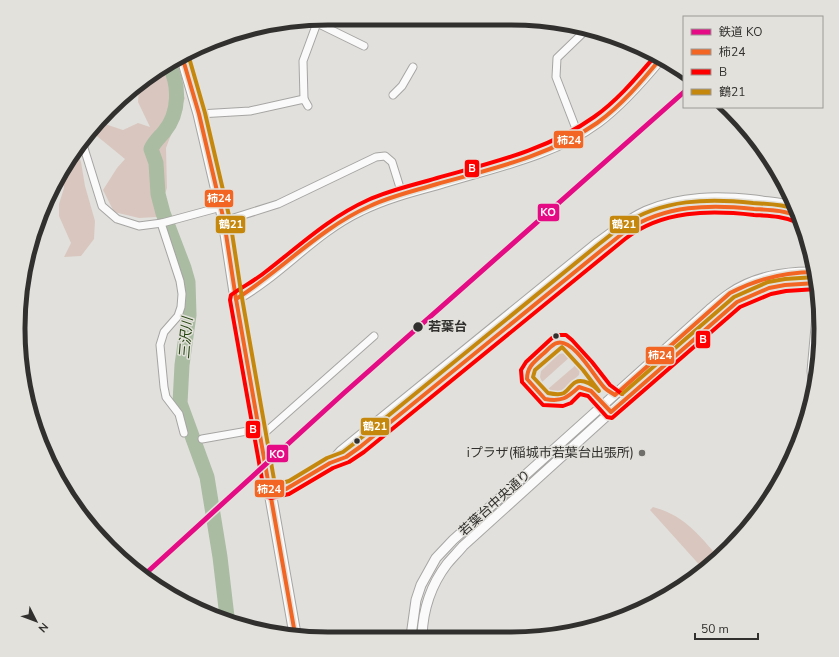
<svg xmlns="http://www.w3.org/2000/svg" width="839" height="657" font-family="'Nunito Sans','Noto Sans JP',sans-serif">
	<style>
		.green { fill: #d9c7bf }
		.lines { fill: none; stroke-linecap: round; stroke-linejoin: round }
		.river { stroke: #aabca2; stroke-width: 15 }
		.minor-casing { stroke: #a6a5a3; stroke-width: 9 }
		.tertiary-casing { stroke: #a6a5a3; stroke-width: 11 }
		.secondary-casing { stroke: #a6a5a3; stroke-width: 12 }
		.primary-casing { stroke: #a6a5a3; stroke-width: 13 }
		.minor { stroke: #fafafa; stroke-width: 7 }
		.tertiary { stroke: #fafafa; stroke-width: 9 }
		.secondary { stroke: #fafafa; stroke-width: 10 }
		.primary { stroke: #fafafa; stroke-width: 11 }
		.bus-1-casing { stroke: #e3e1db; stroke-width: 7 }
		.bus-2-casing { stroke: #e3e1db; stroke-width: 7 }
		.bus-3-casing { stroke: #e3e1db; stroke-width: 7 }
		.bus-1 { stroke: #f26522; stroke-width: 4 }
		.bus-2 { stroke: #f00; stroke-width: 4 }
		.bus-3 { stroke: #c6880c; stroke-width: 4 }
		.rail-1-casing { stroke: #e3e1db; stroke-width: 8 }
		.rail-1 { stroke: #e50b84; stroke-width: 5 }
		.stop-dot { fill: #31302e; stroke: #e3e1db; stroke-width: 1.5 }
		.poi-dot { fill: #6f6e6b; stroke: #e3e1db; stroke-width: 1.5 }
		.labels { text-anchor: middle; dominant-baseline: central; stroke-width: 3; stroke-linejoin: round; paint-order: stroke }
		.stop-label { font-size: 13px; font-weight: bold; fill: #31302e; stroke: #e3e1db; text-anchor: start }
		.poi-label { font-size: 13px; fill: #31302e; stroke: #e3e1db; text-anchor: end }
		.street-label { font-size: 13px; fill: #31302e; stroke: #e3e1db }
		.water-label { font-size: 14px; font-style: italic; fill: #274712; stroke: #e3e1db }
		.rim { fill: none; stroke: #31302e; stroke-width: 5 }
		.line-badge { stroke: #e3e1db; stroke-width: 1.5 }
		.badge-label { font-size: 11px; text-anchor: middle; font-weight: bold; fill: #fff }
	</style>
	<rect width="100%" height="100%" fill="#e1e0dd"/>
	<g class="green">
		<path d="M171,61L173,72L185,98L166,148L167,188L157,217L139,218L114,212L103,190L117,168L125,159L92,132L99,122L123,130L138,123L150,127L138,102L139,86Z"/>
		<path d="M77,151L81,162L85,186L95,221L94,239L81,256L64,257L71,243L59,216V204L64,188L62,170Z"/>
		<path d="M565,353L571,356L542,382L540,377L541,371L559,354Z"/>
		<path d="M577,364L580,369L579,375L560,392H555L548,389Z"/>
		<path d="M653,507C684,515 699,535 719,558L704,570L650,510Z"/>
	</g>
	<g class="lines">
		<path class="river" d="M168,63C180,84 180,113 164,132C159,138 154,142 151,149L156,163L158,194L163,213L184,268L188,282L189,315L182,365L180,403L207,477L220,557L227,617L229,621"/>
		<defs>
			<g id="minor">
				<path d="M307,21L317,23L364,46"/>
				<path d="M393,95L402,86L413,67"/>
				<path d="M304,99L303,61L317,23L320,19"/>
				<path d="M199,114L250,111L304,99L308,106"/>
				<path d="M578,134L556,77L557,58L586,30"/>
				<path d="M81,145L84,148L102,206L117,219L139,226L162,223L221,207"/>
				<path d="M224,221L278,204L376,157L385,156L392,162L402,194"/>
				<path d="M161,223L180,281L182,294L181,307L178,316L164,332L160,345L164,387L166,397L179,414L184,433"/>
				<path d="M260,437L374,336"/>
				<path d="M202,439L259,429"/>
			</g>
			<g id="tertiary">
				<path d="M814,390L812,371L819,294"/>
				<path d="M332,461L341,451L597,243C613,232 628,219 646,211C681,196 718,196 755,200C768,202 781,203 794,206"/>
				<path d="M270,492L286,489L292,486L330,463L346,457L360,447L603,249C611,243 619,236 627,230C668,204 711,203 757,209C771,210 787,210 799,217"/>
				<path d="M411,636L416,600L421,585L436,558L453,540L710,309C716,304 723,298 729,294C753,277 786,271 815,272"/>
				<path d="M422,636C423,610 431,585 447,564C452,558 458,552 463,546L622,402L737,302L769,288L785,285L817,283"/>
			</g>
			<path id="secondary" d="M236,299C281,274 314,232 361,210C385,198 412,191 438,184C492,167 552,156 598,122C622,104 642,81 661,58"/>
			<path id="primary" d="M182,56L199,114L224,221L236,299L295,634"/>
		</defs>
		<use href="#minor" class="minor-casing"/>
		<use href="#tertiary" class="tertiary-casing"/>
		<use href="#secondary" class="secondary-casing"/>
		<use href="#primary" class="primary-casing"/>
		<use href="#minor" class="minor"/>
		<use href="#tertiary" class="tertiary"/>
		<use href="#secondary" class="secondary"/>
		<use href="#primary" class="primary"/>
		<defs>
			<g id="bus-1">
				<path d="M182,56L199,114L224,221L236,299L295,634"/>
				<path d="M815,272C784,272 757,279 730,293L615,395C610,392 606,390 603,386C594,376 573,338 557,343C552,344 547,351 543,354C534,362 527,367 527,379L545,399C562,402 567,398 579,387L591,391L611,412L737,302L769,288L785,285L817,283"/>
				<path d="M236,299C282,270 320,228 370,206C391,196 414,191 437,184C491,169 550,156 597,123C622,105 642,81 661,58"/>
				<path d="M270,492L286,489L330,463L346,457L360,447L603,249C611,243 619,236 627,230C665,205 710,204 754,209C770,210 785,210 799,217"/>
			</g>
			<g id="bus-2">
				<path d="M656,55C637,77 618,100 594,117C548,150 490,163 437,178C414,185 390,190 368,200C328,218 298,247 264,273C254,281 242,287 231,295L230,300L265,496L271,498L289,494L333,468L349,462L364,452L625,239C662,210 710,210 754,215C769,216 783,216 796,222"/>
				<path d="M622,394L610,385L592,362L572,340L566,335H559L552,338L526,362L521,370L522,382L543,405L563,406L571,403L580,394L588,396L607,417L612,418L740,307L771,294L786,291L817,289"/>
			</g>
			<g id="bus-3">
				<path d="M188,54L205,113L230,220L242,298L275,485L289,481L327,458L343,452L356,442L599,244C607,238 615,231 623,225C662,199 709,198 753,203C768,204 782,204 795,209"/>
				<path d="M562,347L583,370L599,391C595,386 583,378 576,382C571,384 569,390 564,393C560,395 553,394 548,393L533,377L535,370Z"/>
				<path d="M622,394L734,297L768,282L785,279L816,277"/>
			</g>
		</defs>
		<use href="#bus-1" class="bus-1-casing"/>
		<use href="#bus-2" class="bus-2-casing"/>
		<use href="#bus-3" class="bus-3-casing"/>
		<use href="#bus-1" class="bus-1"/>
		<use href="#bus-2" class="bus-2"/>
		<use href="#bus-3" class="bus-3"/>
		<defs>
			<path id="rail-1" d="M143,576L344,393L684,92"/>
		</defs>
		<use href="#rail-1" class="rail-1-casing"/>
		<use href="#rail-1" class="rail-1"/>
	</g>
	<g class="stop-dot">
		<circle cx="418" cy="327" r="5.5"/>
		<circle cx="556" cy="336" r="3.5"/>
		<circle cx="357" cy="441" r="3.5"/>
	</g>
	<circle class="poi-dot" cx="642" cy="453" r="4"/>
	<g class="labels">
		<g class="stop-label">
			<text x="428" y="327">若葉台</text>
		</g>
		<g class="poi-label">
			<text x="634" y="453">iプラザ(稲城市若葉台出張所)</text>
		</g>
		<g class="street-label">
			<text transform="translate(495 503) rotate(-42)">若葉台中央通り</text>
		</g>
		<g class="water-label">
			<text transform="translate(186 338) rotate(-85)">三沢川</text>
		</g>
	</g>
	<path d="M0 0H839V657H0ZM328 25H511A303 303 0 0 1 814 328V329A303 303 0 0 1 511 632H328A303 303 0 0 1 25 329V328A303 303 0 0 1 328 25Z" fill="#e3e1db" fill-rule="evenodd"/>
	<path class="rim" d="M328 25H511A303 303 0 0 1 814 328V329A303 303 0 0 1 511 632H328A303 303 0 0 1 25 329V328A303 303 0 0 1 328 25Z"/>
	<g class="line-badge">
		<rect x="553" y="130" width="31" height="19" rx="4" fill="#f26522"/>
		<rect x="464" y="159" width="16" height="19" rx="4" fill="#f00"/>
		<rect x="204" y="189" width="30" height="19" rx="4" fill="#f26522"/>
		<rect x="537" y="203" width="23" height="19" rx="4" fill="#e50b84"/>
		<rect x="609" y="215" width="31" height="19" rx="4" fill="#c6880c"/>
		<rect x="215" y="215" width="31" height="19" rx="4" fill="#c6880c"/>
		<rect x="695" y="330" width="16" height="19" rx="4" fill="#f00"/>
		<rect x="645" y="346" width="30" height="19" rx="4" fill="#f26522"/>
		<rect x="360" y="417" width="30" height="19" rx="4" fill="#c6880c"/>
		<rect x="245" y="420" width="16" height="19" rx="4" fill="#f00"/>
		<rect x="266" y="444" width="23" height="19" rx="4" fill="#e50b84"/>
		<rect x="254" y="479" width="31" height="19" rx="4" fill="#f26522"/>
	</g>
	<g class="badge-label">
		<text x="569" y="144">柿24</text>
		<text x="472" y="172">B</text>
		<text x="219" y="202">柿24</text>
		<text x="548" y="216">KO</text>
		<text x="624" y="228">鶴21</text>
		<text x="231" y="228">鶴21</text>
		<text x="703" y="343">B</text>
		<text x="660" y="359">柿24</text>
		<text x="375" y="430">鶴21</text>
		<text x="253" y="433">B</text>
		<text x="277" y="458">KO</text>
		<text x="269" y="493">柿24</text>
	</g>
	<rect x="683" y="16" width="140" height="92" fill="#e3e1db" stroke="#9c9a96"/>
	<rect x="691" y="29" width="20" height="6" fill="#e50b84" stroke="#9c9a96"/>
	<text x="719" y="36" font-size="12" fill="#31302e">鉄道 KO</text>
	<rect x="691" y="49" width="20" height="6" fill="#f26522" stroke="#9c9a96"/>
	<text x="719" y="56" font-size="12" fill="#31302e">柿24</text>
	<rect x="691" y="69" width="20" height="6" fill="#ff0000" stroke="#9c9a96"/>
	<text x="719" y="76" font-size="12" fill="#31302e">B</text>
	<rect x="691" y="89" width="20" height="6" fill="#c6880c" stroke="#9c9a96"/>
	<text x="719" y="96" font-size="12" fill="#31302e">鶴21</text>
	<g transform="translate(36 621) rotate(132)" stroke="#e3e1db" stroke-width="3" paint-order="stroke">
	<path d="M0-3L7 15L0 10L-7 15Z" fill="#31302e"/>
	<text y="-6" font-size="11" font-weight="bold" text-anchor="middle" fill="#31302e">N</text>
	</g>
	<path d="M695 633v6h63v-6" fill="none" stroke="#31302e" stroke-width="2"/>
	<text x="701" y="633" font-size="12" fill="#31302e" stroke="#e3e1db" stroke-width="3" paint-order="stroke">50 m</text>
</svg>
